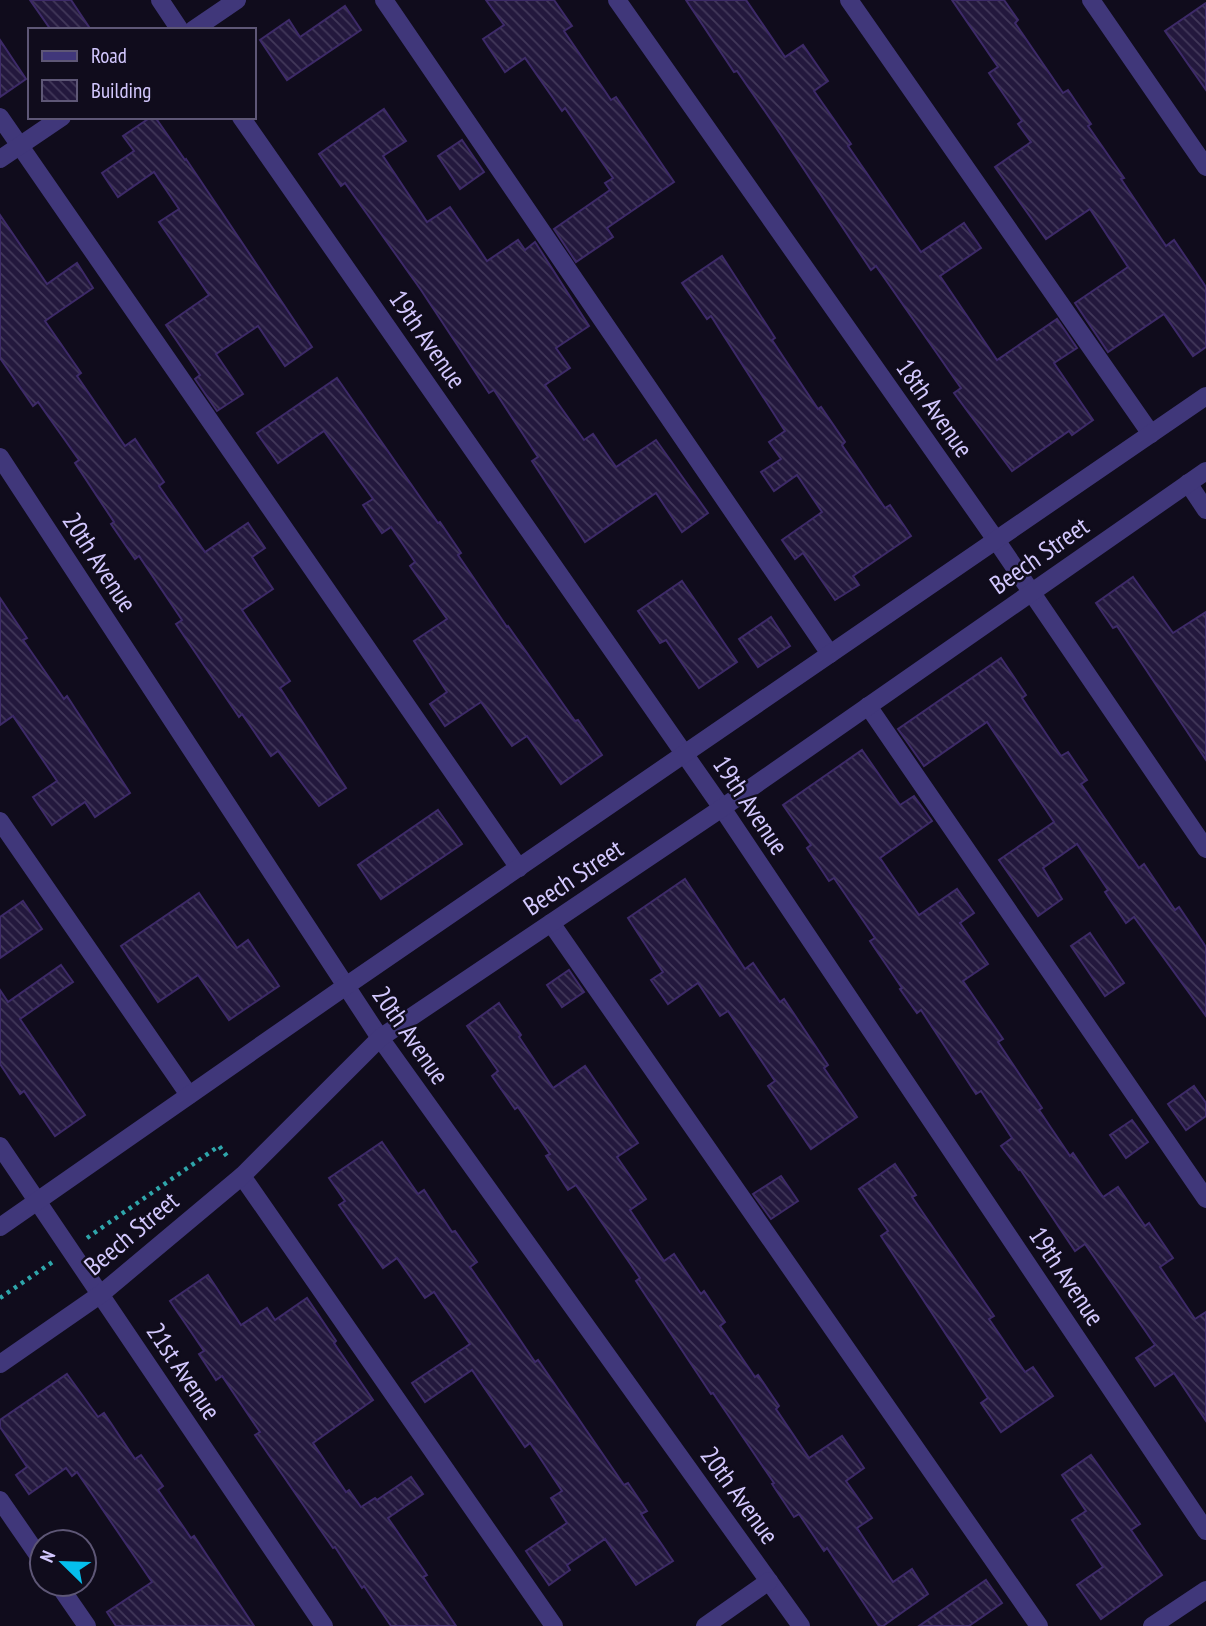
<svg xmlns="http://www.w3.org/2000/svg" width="1206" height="1626" font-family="'PT Sans Narrow',sans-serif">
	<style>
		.building { fill: url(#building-back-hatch); stroke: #3d2a68; stroke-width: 2 }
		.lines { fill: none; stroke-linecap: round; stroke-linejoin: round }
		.path { stroke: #2fa6ab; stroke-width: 4.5; stroke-dasharray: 3.5 5; stroke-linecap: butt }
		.minor { stroke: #40377a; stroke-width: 18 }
		.labels { text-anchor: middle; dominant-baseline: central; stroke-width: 5; stroke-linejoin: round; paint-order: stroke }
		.street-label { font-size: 26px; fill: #d3c8fe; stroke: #100c1c }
	</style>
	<defs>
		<pattern id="building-back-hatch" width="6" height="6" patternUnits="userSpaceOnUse" patternTransform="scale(1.75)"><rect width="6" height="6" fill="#23183d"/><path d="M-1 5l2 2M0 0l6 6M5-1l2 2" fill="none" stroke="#42385a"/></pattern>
	</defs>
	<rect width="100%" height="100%" fill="#100c1c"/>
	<g class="building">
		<path d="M30,0H71L91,30H51Z"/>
		<path d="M486,0H554L572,26L564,31L611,100L616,97L674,182L607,228L613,237L576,262L554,229L610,190L605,183L613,178L565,108L562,111L525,58L505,72L483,39L504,25Z"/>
		<path d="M686,0H746L785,57L803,45L828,81L814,91L851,144L848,146L921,252L964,223L981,248L940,276L997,360L1057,319L1077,348L1054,363L1093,420L1072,435L1069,431L1012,471L954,393L961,388L876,266L871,270L771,120L737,71L734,72Z"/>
		<path d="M952,0H1004L1018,20L1015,23L1063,93L1068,90L1091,124L1088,126L1124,178L1121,179L1166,246L1174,240L1206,287V347L1193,356L1164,314L1108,352L1075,303L1128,267L1090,209L1046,239L995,167L1031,142L1018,124L1022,121L989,73L998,67Z"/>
		<path d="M1206,3V90L1165,31Z"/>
		<path d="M345,6L361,30L287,80L260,40L289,20L300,37Z"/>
		<path d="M0,40L26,79L0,97Z"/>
		<path d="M384,109L406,141L383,156L427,222L450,207L487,261L518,240L525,250L535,242L589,326L556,348L570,368L545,385L584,440L593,434L616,467L656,440L708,513L682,532L656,493L585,542L532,461L538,457L494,390L489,393L421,290L345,183L341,186L319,154Z"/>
		<path d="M151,117H155L185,160L186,159L312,347L285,366L258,326L216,354L243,394L217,411L195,379L200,375L166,325L209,295L159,222L179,209L154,172L118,197L102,173L134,151L123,136Z"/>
		<path d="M462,140L484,172L460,189L438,156Z"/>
		<path d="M0,215L47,284L77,263L93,288L45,321L81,373L77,376L125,446L135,439L164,482L159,486L205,552L248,523L265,548L252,557L273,589L242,610L290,681L280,688L346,788L319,806L278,751L271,756L242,714L239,717L176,624L182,620L139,556L135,559L111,524L114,522L75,463L79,460L38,402L33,406L0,358Z"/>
		<path d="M722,256L775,338L772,340L818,409L821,407L845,442L842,445L885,508L890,505L911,536L853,576L859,585L835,600L803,553L795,559L782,540L822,512L797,475L774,491L761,472L781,459L769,442L785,431L711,316L707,319L682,283Z"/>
		<path d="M337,378L438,523L440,522L461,553L458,555L507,627L508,626L575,721L578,720L602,755L561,784L527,736L512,746L481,702L445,726L430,704L447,692L414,641L447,619L410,566L415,562L391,527L382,533L363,505L373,499L324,431L278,463L257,433Z"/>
		<path d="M1133,577L1173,633L1206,612V760L1117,626L1113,628L1096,603Z"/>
		<path d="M682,581L737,662L699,688L666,640L660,643L638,611Z"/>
		<path d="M0,598L27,638L23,640L64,699L67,696L130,793L95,817L85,802L52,825L33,797L57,781L13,716L0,725Z"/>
		<path d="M771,617L790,646L758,667L739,639Z"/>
		<path d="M1001,658L1026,695L1022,698L1061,756L1068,752L1087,780L1081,784L1139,868L1144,864L1175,910L1179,907L1206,947V1016L1134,917L1126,923L1105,892L1108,890L1077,844L1043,868L1062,899L1038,916L999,860L1054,822L987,722L924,766L898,729Z"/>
		<path d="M862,750L900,805L914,796L932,821L880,858L919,915L957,889L974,913L960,923L988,964L963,981L1003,1039L998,1042L1042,1108L1039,1110L1070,1156L1073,1153L1103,1197L1118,1187L1145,1226L1149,1223L1173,1258L1160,1267L1195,1319L1206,1312V1421L1174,1373L1155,1386L1136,1358L1155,1345L1085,1244L1075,1251L1020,1169L1019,1170L1001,1146L1012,1138L981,1091L976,1094L921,1010L917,1013L900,989L902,988L870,941L875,938L834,878L829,881L807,848L811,845L783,805Z"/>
		<path d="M438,810L462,844L381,899L358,865Z"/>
		<path d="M685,879L745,969L753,963L780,1002L784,999L828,1065L824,1068L857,1117L811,1149L768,1086L775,1081L728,1011L720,1016L698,983L668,1004L651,980L663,972L628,918Z"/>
		<path d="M199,893L237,948L248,940L279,986L229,1020L198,975L158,1002L121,946Z"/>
		<path d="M23,901L42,929L0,958V917Z"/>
		<path d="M1090,933L1124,983L1105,996L1071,946Z"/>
		<path d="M61,965L73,982L20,1019L85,1115L55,1136L24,1091L20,1094L0,1064V990L8,1002Z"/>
		<path d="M569,970L584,992L562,1007L547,985Z"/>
		<path d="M499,1003L521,1035L519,1037L553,1088L585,1066L638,1143L617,1157L646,1199L630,1210L664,1261L674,1254L701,1294L704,1291L725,1322L720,1326L755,1377L758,1375L779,1406L776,1409L809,1458L842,1436L864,1468L846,1481L872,1518L857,1528L893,1582L912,1569L928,1594L883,1626H879L827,1548L824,1551L799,1514L794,1517L772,1484L774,1483L713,1393L711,1394L636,1281L640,1278L576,1185L568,1190L546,1156L550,1154L518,1107L515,1109L492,1076L498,1071L467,1026Z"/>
		<path d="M1194,1086L1206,1103V1116L1186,1130L1168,1104Z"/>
		<path d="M1132,1120L1148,1142L1126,1158L1110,1135Z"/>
		<path d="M382,1142L418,1194L424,1190L452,1232L455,1231L477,1262L470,1267L508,1322L535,1362L538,1360L624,1485L628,1483L647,1511L641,1514L673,1561L636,1585L605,1539L567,1565L570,1570L549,1585L526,1551L567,1523L551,1498L562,1491L530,1443L525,1447L472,1370L425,1402L412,1383L470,1344L434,1292L425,1298L397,1258L383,1268L339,1205L345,1201L329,1178Z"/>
		<path d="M895,1164L916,1195L912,1197L994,1316L989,1319L1025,1372L1033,1367L1053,1396L1001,1432L981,1403L988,1398L881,1236L888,1231L859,1189Z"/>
		<path d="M781,1176L798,1201L771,1219L753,1194Z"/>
		<path d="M208,1275L241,1325L267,1308L275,1320L307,1298L336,1341L334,1343L373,1400L313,1443L346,1492L349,1490L361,1507L375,1498L377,1500L411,1477L423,1494L388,1518L427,1575L423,1577L456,1626H391L364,1586L362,1588L335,1547L333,1548L255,1435L260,1432L222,1376L216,1380L199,1354L204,1351L170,1301Z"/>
		<path d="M67,1374L98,1417L104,1413L135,1459L141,1455L163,1486L158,1490L191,1538L194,1536L254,1626H116L107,1612L152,1582L77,1472L72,1476L66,1468L29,1494L16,1475L27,1467L0,1427V1420Z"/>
		<path d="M1091,1455L1140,1524L1131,1530L1162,1575L1101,1619L1077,1585L1103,1567L1072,1520L1086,1511L1062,1475Z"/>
		<path d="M986,1580L1002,1603L969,1626H919Z"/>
	</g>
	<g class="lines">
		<g class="path">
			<path d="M87,1238L219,1146L229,1159"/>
			<path d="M0,1298L54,1261"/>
		</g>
		<g class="minor">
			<path d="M160,0L180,30"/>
			<path d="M384,0L830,654"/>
			<path d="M617,0L996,540L1206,849"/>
			<path d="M849,0L1151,434"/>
			<path d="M1091,0L1206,167"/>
			<path d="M193,30L237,0"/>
			<path d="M0,117L519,868"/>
			<path d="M241,117L722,808L1206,1531"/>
			<path d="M0,159L62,117"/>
			<path d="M0,457L380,1038L801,1626"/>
			<path d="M1188,483L1206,510"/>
			<path d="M868,706L1206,1199"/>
			<path d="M0,821L189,1095"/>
			<path d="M551,923L1039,1626"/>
			<path d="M0,1146L324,1626"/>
			<path d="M242,1176L554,1626"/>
			<path d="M0,1227L346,986L1206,396"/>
			<path d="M0,1364L101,1294L242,1176L380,1038L722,808L1206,471"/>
			<path d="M0,1500L42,1561"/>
			<path d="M58,1584L87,1626"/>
			<path d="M705,1626L769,1581"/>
			<path d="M1152,1626L1206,1590"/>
		</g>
	</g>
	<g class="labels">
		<g class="street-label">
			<text transform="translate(428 339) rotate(55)">19th Avenue</text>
			<text transform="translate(935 408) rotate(55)">18th Avenue</text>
			<text transform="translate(1039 555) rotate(-35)">Beech Street</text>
			<text transform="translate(100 562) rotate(57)">20th Avenue</text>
			<text transform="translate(751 805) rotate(56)">19th Avenue</text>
			<text transform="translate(573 877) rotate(-34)">Beech Street</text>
			<text transform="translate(411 1035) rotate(55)">20th Avenue</text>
			<text transform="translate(131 1233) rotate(-40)">Beech Street</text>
			<text transform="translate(1067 1276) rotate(56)">19th Avenue</text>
			<text transform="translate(184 1371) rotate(56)">21st Avenue</text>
			<text transform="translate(740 1495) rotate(54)">20th Avenue</text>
		</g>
	</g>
	<rect x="28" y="28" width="228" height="91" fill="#100c1c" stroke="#5e5776" stroke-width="2"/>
	<rect x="42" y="51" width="35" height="10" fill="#40377a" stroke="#5e5776" stroke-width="2"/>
	<text x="91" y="63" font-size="21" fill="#d3c8fe">Road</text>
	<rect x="42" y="80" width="35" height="21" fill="url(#building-back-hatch)" stroke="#5e5776" stroke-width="2"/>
	<text x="91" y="98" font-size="21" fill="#d3c8fe">Building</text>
	<g transform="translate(63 1563) rotate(293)"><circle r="33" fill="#100c1c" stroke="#5e5776" stroke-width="2"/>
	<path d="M0-5L12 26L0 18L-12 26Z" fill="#05bfed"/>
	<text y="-10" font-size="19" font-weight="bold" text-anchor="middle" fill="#d3c8fe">N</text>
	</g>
</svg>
